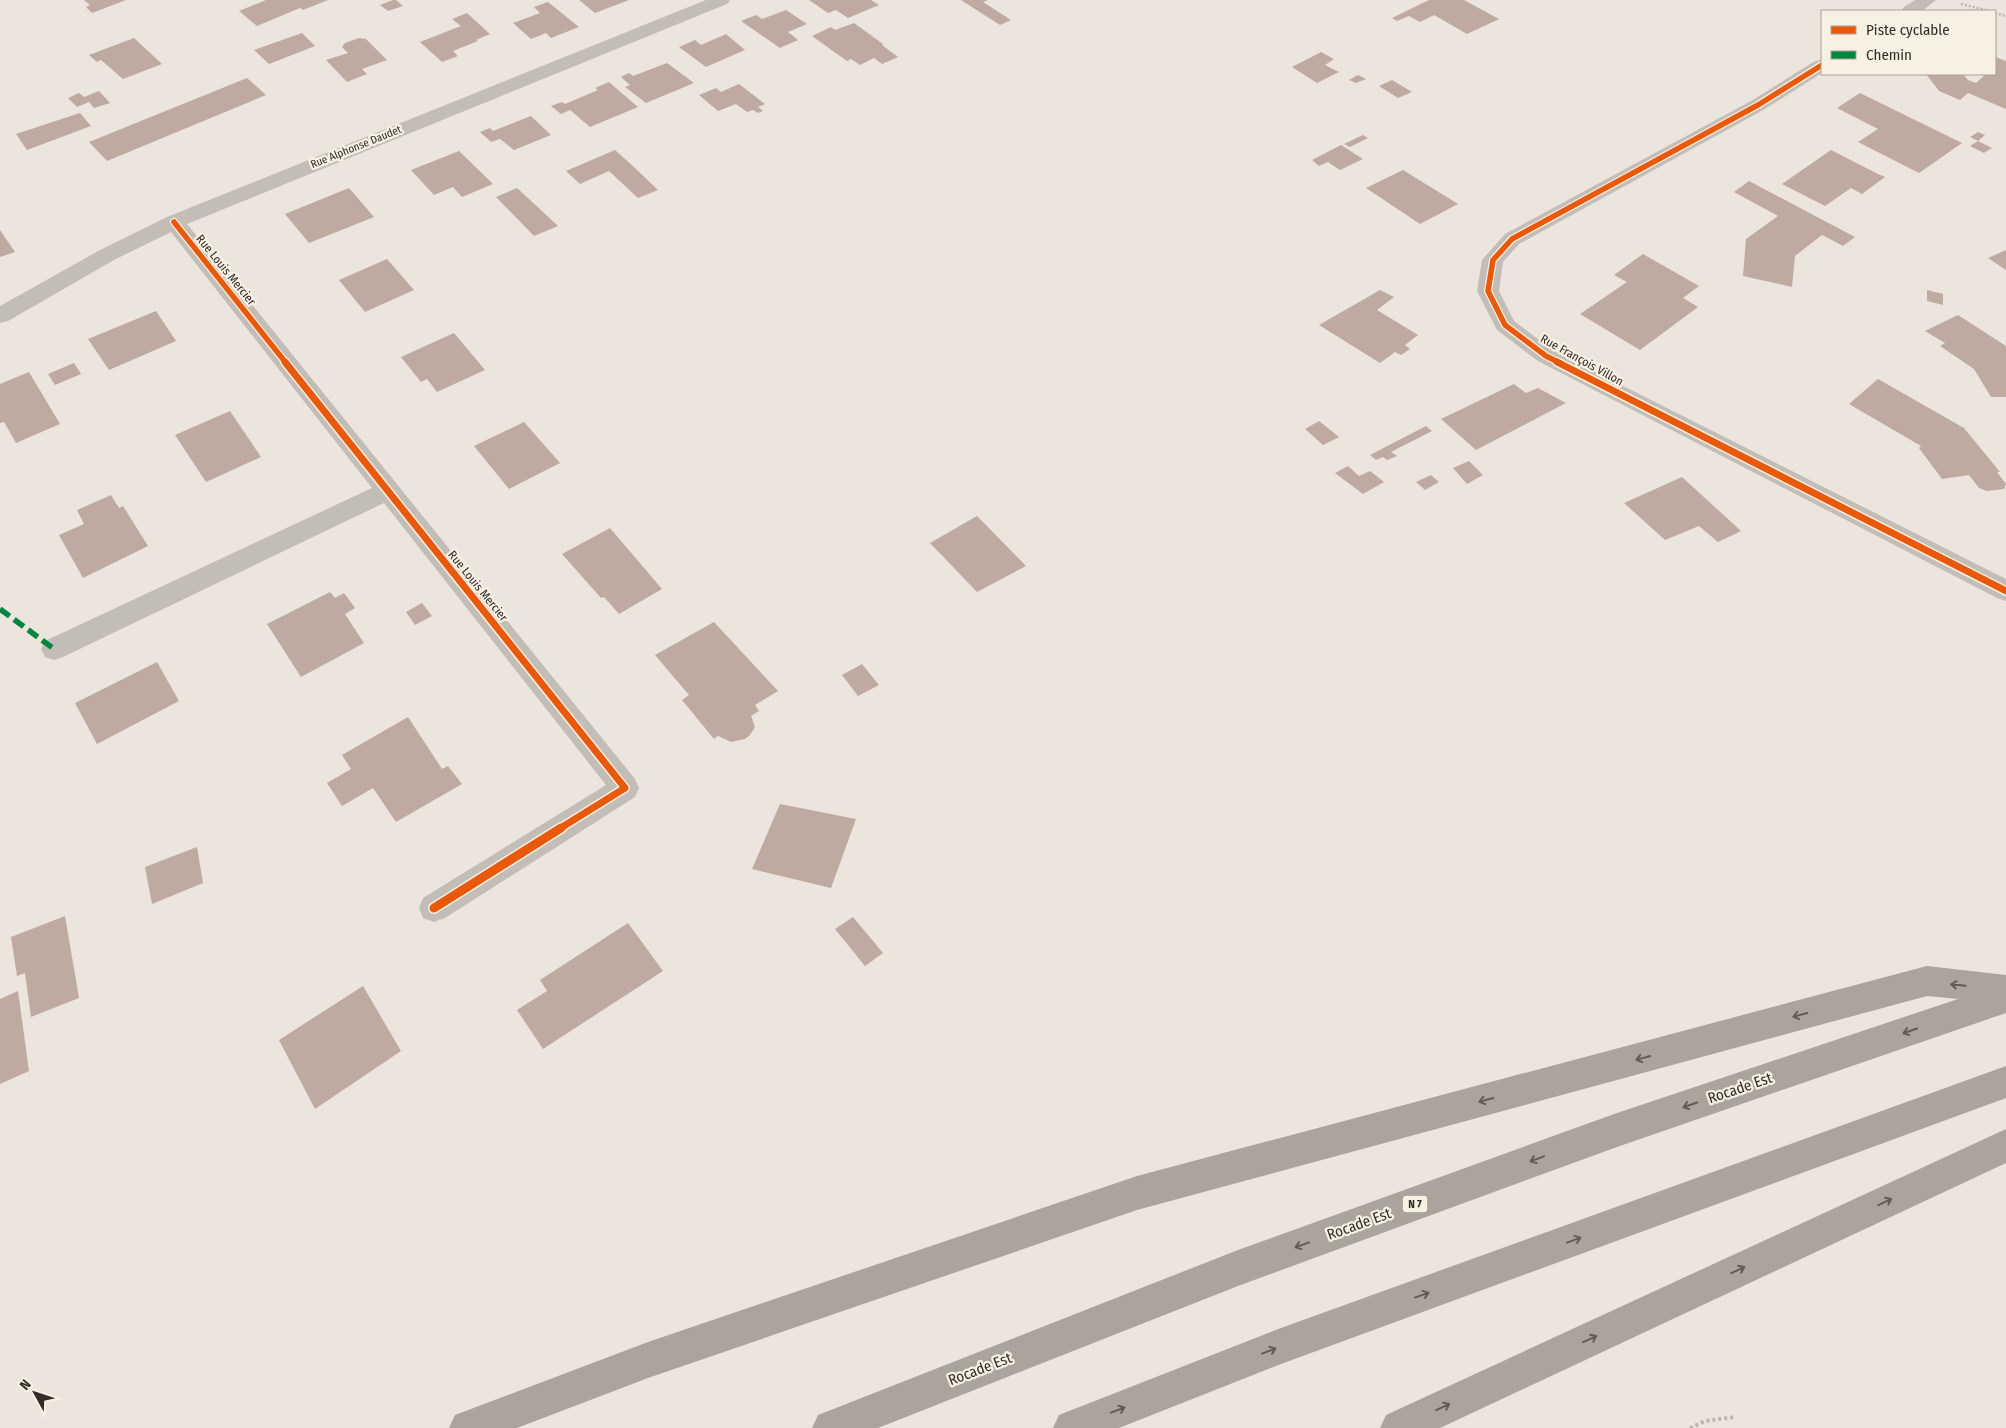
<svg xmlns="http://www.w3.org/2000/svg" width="2006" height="1428" font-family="'Fira Sans Condensed',sans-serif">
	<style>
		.building { fill: #beaaa0 }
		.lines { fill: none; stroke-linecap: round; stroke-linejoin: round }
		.path-far1 { stroke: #bcb6b0; stroke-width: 2.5; stroke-dasharray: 2 2; stroke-linecap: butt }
		.path { stroke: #bcb6b0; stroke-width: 4; stroke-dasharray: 3 3; stroke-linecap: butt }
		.minor { fill: #c3bdb7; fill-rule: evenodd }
		.highway { fill: #aaa49d; fill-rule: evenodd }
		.quiet { stroke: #00873e; stroke-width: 5.5; stroke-dasharray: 12 5.5; stroke-linecap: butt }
		.cycleway-far2-casing { stroke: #f9f0e4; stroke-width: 8 }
		.cycleway-far1-casing { stroke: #f9f0e4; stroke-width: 10 }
		.cycleway-casing { stroke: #f9f0e4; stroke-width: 12 }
		.cycleway-far2 { stroke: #e8590c; stroke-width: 5.5 }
		.cycleway-far1 { stroke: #e8590c; stroke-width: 7 }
		.cycleway { stroke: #e8590c; stroke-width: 9 }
		.oneway { stroke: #635b56 }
		.labels { text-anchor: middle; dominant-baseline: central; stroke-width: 4.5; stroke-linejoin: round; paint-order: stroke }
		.far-street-label { font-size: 11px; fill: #342b26; stroke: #f9f0e4 }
		.shield { fill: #f9f0e4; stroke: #6f665f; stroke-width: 1 }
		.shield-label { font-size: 11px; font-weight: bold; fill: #342b26 }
		.street-label { font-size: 12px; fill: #342b26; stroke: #f9f0e4 }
		.near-street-label { font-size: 15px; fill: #342b26; stroke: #f9f0e4 }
	</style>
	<rect width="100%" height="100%" fill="#ebe5de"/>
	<g class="building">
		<path d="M84,0H126L92,13L86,7L90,5Z"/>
		<path d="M266,0H328L303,10L300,8L257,26L239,11Z"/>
		<path d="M393,0H396L403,6L388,11L380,5Z"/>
		<path d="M579,0H629L595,13Z"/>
		<path d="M809,0H871L879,5L848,18L836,10L828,13Z"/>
		<path d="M961,0H988L983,2L1011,20L1000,25Z"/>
		<path d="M1429,0H1464L1499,19L1467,34L1434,15L1420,22L1409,16L1397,21L1392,18Z"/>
		<path d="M548,2L579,27L551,38L546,33L531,39L513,23L540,13L534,7Z"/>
		<path d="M786,10L807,24L788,32L798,40L780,48L741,21L756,15L762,19Z"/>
		<path d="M467,13L490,34L476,40L478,41L453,51L458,56L442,62L420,42L461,26L452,19Z"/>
		<path d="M854,23L883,44L882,45L898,57L882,64L874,58L860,65L851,59L847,61L812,36L831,27L835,30Z"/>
		<path d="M302,33L315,46L269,64L254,50Z"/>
		<path d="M726,34L745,50L706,67L679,47L695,40L701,45Z"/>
		<path d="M134,38L162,64L123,79L101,60L97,62L89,55Z"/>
		<path d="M359,38L366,39L387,60L362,69L367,74L347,82L326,60L348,53L342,47L345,43Z"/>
		<path d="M1321,52L1334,59L1325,65L1339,72L1317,83L1292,67Z"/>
		<path d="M1995,57L2006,61V109L1968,93L1960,100L1939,91L1926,74H1963L1968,80L1976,83L1986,74H1995Z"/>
		<path d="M667,63L694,83L646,103L625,87L630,85L621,77L629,73L633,76Z"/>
		<path d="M1358,75L1366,79L1356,83L1349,80Z"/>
		<path d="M247,78L266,95L107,161L89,142Z"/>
		<path d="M1392,80L1412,92L1398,98L1379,86Z"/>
		<path d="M609,82L638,107L590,127L570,110L561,114L551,106L562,102L565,104L598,90L595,88Z"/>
		<path d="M739,84L765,104L758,107L763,111L758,113L753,110L747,112L736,104L718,111L699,95L716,88L721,92Z"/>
		<path d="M99,91L110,103L94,108L89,102L77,107L68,98L79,93L84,97Z"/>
		<path d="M1860,93L1962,143L1919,173L1858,142L1878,129L1837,108Z"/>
		<path d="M80,113L91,126L27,150L16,134Z"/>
		<path d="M531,116L551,135L514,150L500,139L491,142L480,132L490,128L493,131Z"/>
		<path d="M1978,132L1985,135L1978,141L1970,137Z"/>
		<path d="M1363,135L1368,138L1350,147L1344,144Z"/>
		<path d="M1978,141L1992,148L1984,153L1970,146Z"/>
		<path d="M1341,145L1363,159L1340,170L1328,162L1319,166L1312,160Z"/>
		<path d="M615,150L636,169L658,190L638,198L609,171L580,184L566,171Z"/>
		<path d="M1831,150L1878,174L1885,177L1862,194L1851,188L1825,206L1782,184Z"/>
		<path d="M459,151L493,184L462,197L453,187L434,195L411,170Z"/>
		<path d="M1403,170L1458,204L1420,224L1366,188Z"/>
		<path d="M1749,181L1855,237L1843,246L1822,235L1795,256L1792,287L1743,276L1746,239L1778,216L1734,192Z"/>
		<path d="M349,188L374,217L309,243L285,214Z"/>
		<path d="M517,188L542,211L558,226L534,236L496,197Z"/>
		<path d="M0,230L15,252L0,257Z"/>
		<path d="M2006,250V270L1988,258Z"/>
		<path d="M1643,254L1699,286L1683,298L1698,307L1640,350L1580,314L1627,282L1614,275Z"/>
		<path d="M387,259L414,290L365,312L339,280Z"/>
		<path d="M1380,290L1394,297L1377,310L1418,335L1405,345L1410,349L1401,355L1395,352L1380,363L1319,325Z"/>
		<path d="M1927,290L1943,294V305L1927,301Z"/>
		<path d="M156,311L176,341L109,370L88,339Z"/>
		<path d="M1958,315L2006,346V397H1991L1974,369L1940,346L1945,343L1925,331Z"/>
		<path d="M454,333L485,370L437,392L427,379L421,382L401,357Z"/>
		<path d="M74,363L81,374L55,385L48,374Z"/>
		<path d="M29,372L60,424L16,443L4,422L0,423V384Z"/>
		<path d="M1878,379L1964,428L2000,472H1997L2006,484L2004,489L1987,491L1979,488L1969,475L1942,479L1919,448L1921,446L1849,404Z"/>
		<path d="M1514,384L1526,393L1538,388L1566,403L1476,450L1441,419Z"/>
		<path d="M230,411L261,457L206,482L175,435Z"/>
		<path d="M1319,421L1339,437L1323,445L1305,429Z"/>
		<path d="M524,422L560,463L509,489L474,446Z"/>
		<path d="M1426,426L1432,431L1391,452L1397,456L1387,460L1383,457L1376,460L1370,455Z"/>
		<path d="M1469,461L1483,475L1467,484L1453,468Z"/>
		<path d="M1348,466L1359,476L1370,471L1384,482L1363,494L1335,473Z"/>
		<path d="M1431,475L1439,482L1425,490L1416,482Z"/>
		<path d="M1682,477L1741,531L1718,542L1699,526L1665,540L1624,503Z"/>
		<path d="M111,495L119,508L123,506L148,546L83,578L59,535L84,524L77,510Z"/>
		<path d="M977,516L1026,566L977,592L930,543Z"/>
		<path d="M610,528L662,589L619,614L604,597L601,598L562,554Z"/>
		<path d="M330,592L335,598L344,593L355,608L345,614L364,643L301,677L267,624Z"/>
		<path d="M422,603L432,616L415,625L406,612Z"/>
		<path d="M714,622L778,691L755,705L759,711L751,716L755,727L750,735L745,739L731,742L718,736L714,739L682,700L689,695L655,655Z"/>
		<path d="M157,662L179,701L97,744L75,703Z"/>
		<path d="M862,664L879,685L858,696L842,675Z"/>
		<path d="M408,717L442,769L448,766L462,784L396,822L373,788L342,806L327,783L351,769L342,755Z"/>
		<path d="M780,804L856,819L831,888L752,869Z"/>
		<path d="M197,847L203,883L152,904L145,867Z"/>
		<path d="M65,916L79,998L31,1017L25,973L17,976L11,937Z"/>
		<path d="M853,917L883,953L865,966L835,929Z"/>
		<path d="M628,923L663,971L543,1049L517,1010L547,991L540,980Z"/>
		<path d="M363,986L401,1051L315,1109L279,1040Z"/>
		<path d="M18,991L29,1071L0,1084V999Z"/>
	</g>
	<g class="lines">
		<g class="path-far1">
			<path d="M1961,4L1990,11"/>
			<path d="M1995,13L2006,16"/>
		</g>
		<path class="path" d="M1690,1428L1705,1421L1735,1417"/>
		<g class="minor">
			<path d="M706,0H730L727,4L187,224L635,779L639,788L635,797L445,918L434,922L423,918L419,908L423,898L606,785L384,503L63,657L54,660L45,657L41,649L45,641L372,488L171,232L114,260L8,321L0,323V306L100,250L167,217Z"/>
			<path d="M1915,0H1936L1922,11H1901L1904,7Z"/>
			<path d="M1822,60V73L1765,109L1519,244L1503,262L1499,291L1514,321L1554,351L2006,579V601L1997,598L1538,361L1497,330L1477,291L1482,260L1505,234L1751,101L1815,61Z"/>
		</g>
		<g class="highway">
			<path d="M1927,966L2006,975V1013L1617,1147L1238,1286L878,1428H812L818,1415L1238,1250L1617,1113L1958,999L1927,996L1137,1210L648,1378L517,1428H449L455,1415L648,1342L1137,1176Z"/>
			<path d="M2006,1066V1098L1281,1364L1119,1428H1053L1059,1415L1281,1328Z"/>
			<path d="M2006,1129V1163L1440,1428H1380L1386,1415Z"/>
		</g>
		<path class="quiet" d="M0,609L54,649"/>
		<defs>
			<g id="cycleway-far2">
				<path d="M174,222L286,363"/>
				<path d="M1560,363L1546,356L1505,325L1488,291L1493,260L1512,239L1758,105L1822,65"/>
			</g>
			<g id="cycleway-far1">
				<path d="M285,362L625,788L559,829"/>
				<path d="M1557,362L2006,591"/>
			</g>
			<path id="cycleway" d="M434,908L561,828"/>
		</defs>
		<use href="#cycleway-far2" class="cycleway-far2-casing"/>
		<use href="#cycleway-far1" class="cycleway-far1-casing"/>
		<use href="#cycleway" class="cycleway-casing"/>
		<use href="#cycleway-far2" class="cycleway-far2"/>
		<use href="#cycleway-far1" class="cycleway-far1"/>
		<use href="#cycleway" class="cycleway"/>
	</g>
	<defs><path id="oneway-shaft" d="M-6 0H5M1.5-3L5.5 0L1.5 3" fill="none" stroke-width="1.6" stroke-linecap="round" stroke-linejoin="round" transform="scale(1.25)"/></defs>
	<g class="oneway">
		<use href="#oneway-shaft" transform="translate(1958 985) rotate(-174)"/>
		<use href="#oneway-shaft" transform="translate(1800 1015) rotate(165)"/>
		<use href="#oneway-shaft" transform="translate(1910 1031) rotate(161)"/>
		<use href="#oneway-shaft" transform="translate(1643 1058) rotate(165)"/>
		<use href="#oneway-shaft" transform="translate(1486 1100) rotate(165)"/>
		<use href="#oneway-shaft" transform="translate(1690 1105) rotate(161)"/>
		<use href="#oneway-shaft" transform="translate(1537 1159) rotate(160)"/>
		<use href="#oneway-shaft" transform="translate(1885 1202) rotate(-25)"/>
		<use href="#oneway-shaft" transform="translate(1574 1240) rotate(-20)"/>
		<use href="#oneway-shaft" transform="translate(1302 1245) rotate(160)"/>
		<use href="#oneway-shaft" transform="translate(1738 1270) rotate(-25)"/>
		<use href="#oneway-shaft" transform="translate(1422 1295) rotate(-20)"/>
		<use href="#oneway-shaft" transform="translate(1590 1339) rotate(-25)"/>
		<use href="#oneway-shaft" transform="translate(1269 1351) rotate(-21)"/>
		<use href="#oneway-shaft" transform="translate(1443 1407) rotate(-25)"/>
		<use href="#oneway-shaft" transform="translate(1118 1410) rotate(-21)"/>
	</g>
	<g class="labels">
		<g class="far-street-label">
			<text transform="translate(356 147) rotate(-22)">Rue Alphonse Daudet</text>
		</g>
		<rect class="shield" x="1402.5" y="1195.5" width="25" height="17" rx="4"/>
		<g class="shield-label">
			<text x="1415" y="1204">N 7</text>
		</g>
		<g class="street-label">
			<text transform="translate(226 270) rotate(51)">Rue Louis Mercier</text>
			<text transform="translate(1582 360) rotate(29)">Rue François Villon</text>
			<text transform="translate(478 586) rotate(51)">Rue Louis Mercier</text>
		</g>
		<g class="near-street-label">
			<text transform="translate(1740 1088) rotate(-19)">Rocade Est</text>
			<text transform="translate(1359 1224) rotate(-20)">Rocade Est</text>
			<text transform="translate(980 1369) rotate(-21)">Rocade Est</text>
		</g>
	</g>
	<rect x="1821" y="10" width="175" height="65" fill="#f9f0e4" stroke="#aaa198"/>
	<rect x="1831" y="26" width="25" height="8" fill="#e8590c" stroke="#aaa198"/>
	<text x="1866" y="35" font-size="15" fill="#342b26">Piste cyclable</text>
	<rect x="1831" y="51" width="25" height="8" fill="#00873e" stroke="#aaa198"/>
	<text x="1866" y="60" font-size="15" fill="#342b26">Chemin</text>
	<g transform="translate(35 1393) rotate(310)" stroke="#f9f0e4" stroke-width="4" paint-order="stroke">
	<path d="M0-4L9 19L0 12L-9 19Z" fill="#342b26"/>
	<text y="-8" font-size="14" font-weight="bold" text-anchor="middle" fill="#342b26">N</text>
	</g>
</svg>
